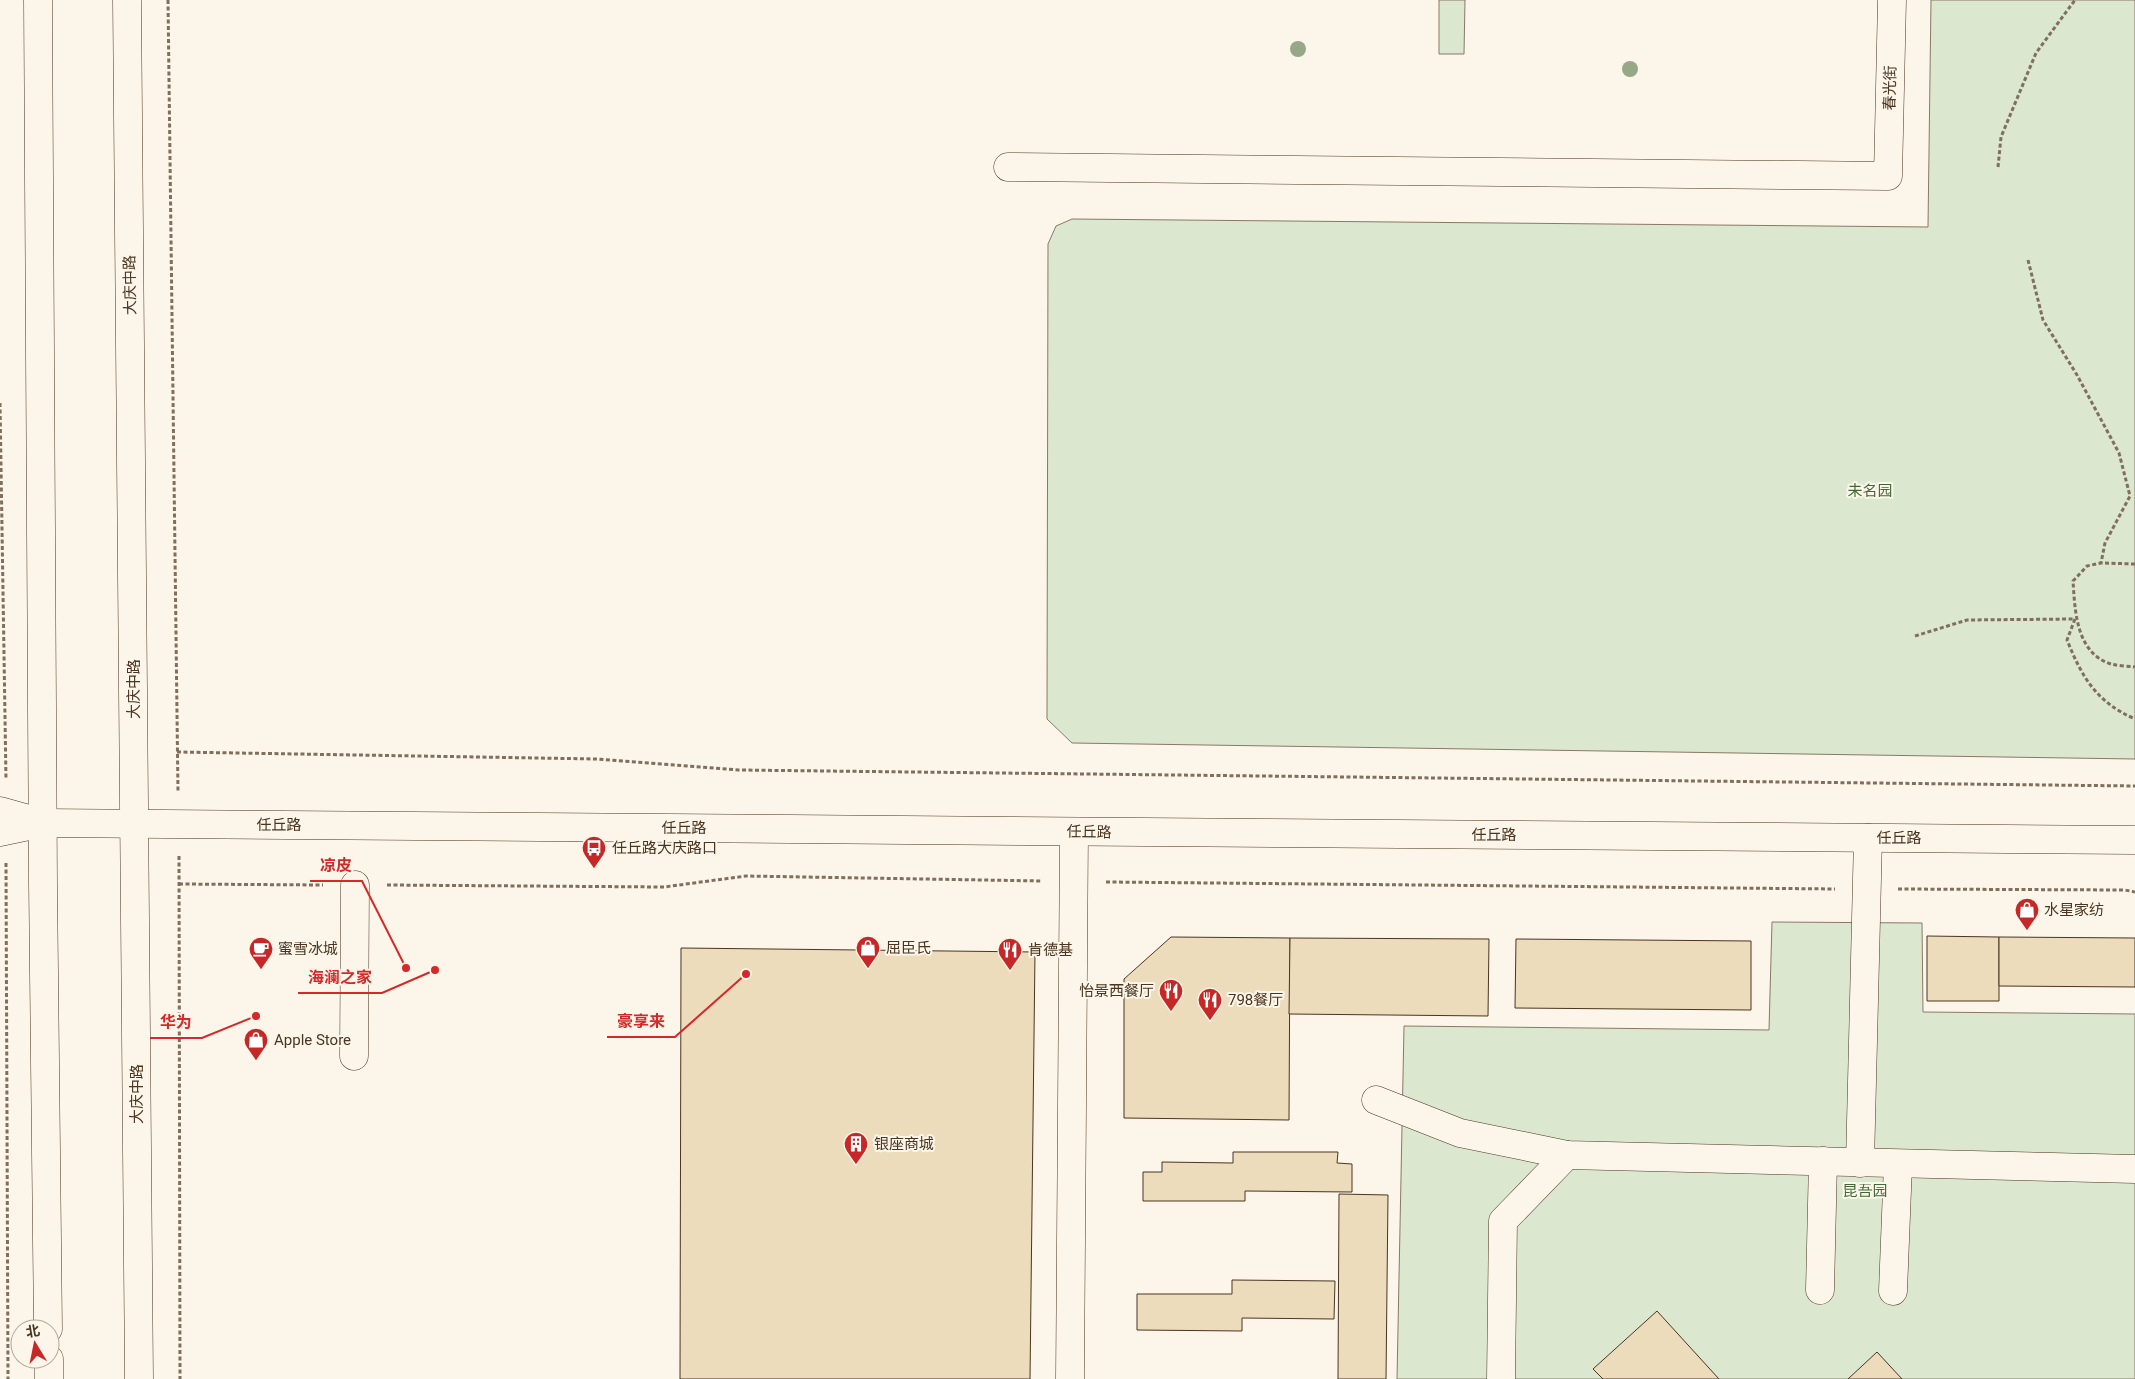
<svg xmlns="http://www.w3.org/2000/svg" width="2135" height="1379" font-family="Roboto,'Noto Sans SC',sans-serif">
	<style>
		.green { fill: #dce7d0; stroke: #887966 }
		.building { fill: #ecdcbc; stroke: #4a3520 }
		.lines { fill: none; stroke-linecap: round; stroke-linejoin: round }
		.minor-casing { stroke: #4a3520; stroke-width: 29 }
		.major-casing { stroke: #4a3520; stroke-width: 29 }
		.path { stroke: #7f6f5c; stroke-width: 3; stroke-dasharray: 4 2.5; stroke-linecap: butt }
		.minor { stroke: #fbf6e9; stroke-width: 28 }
		.major { stroke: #fbf6e9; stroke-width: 28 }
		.tree { fill: #96a887 }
		.labels { text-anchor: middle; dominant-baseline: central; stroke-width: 4; stroke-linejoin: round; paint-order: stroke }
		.street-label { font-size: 15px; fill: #4a3520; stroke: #fbf6e9 }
		.park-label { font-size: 15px; fill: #436837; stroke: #fbf6e9 }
		.poi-label { font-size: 15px; fill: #4a3520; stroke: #fbf6e9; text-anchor: start }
		.leader { fill: none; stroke: #d62828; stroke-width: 2 }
		.callout-dot { fill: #d62828; stroke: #fbf6e9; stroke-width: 2 }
		.callout-label { font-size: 16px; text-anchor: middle; font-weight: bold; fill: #d62828; stroke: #fbf6e9; stroke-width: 4; stroke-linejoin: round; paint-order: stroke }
	</style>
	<rect width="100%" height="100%" fill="#fbf6e9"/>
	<g class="green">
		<path d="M1439,0H1465L1464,54H1439Z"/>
		<path d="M1931,0H2135V759L1072,743L1047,719L1048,244L1056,226L1072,219L1928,227Z"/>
		<path d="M1772,922L1922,923L1923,1012L2135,1014V1379H1397L1404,1026L1769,1030Z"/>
	</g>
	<g class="building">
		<path d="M1927,936L1999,937V1001H1927Z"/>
		<path d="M1171,937L1290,938L1289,1120L1124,1118V979Z"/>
		<path d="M1999,937L2135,938V987L1999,986Z"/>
		<path d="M1290,938L1489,939L1488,1016L1289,1014Z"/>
		<path d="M1516,939L1751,941V1010L1515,1008Z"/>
		<path d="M681,948L1035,952L1030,1379H680Z"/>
		<path d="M1233,1152H1338L1337,1163L1352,1164V1192L1245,1191V1201H1143V1172H1162V1162L1233,1163Z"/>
		<path d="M1339,1194L1388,1195L1386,1379H1338Z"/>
		<path d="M1232,1280L1335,1281L1334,1319L1242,1318V1331L1137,1330V1294H1232Z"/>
		<path d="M1657,1311L1719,1379H1603L1593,1369Z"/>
		<path d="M1877,1352L1902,1379H1848Z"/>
	</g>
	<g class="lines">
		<defs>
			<g id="minor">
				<path d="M1008,167L1888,176L1892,0"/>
				<path d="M0,811L39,822"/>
				<path d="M0,832L43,823L2135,840"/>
				<path d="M354,1056L355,885"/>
				<path d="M1376,1100L1460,1133L1567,1155L2135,1169"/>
				<path d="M1860,1163L1868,838"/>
				<path d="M1820,1290L1823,1161"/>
				<path d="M1893,1291L1898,1164"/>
				<path d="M1070,1379L1074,832"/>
				<path d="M1501,1379L1503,1221L1567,1155"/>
			</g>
			<g id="major">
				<path d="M38,0L43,883L48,1329"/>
				<path d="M127,0L139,1379"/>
				<path d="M49,1359V1379"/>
			</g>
		</defs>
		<use href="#minor" class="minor-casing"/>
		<use href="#major" class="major-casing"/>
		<g class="path">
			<path d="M168,0L178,792"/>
			<path d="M1998,167L2001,137L2036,53L2075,0"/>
			<path d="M2028,260L2043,320L2077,375L2119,453L2130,496L2105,543L2101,563"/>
			<path d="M0,403L6,780"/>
			<path d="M2135,564L2101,563L2087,566L2073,581C2075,611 2076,653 2111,664C2118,666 2128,666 2135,667"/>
			<path d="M1915,636L1967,620L2075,619L2067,640C2082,677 2096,702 2135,719"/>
			<path d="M177,752L597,759L738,770L2135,786"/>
			<path d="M179,856L180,1379"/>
			<path d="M6,863L8,1379"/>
			<path d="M1106,882L1835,889"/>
			<path d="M179,884L323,885"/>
			<path d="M387,885L664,887L746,876L1042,881"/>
			<path d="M1898,889L2125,890L2135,892"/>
		</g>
		<use href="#minor" class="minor"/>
		<use href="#major" class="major"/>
	</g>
	<g class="tree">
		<circle cx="1298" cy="49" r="8"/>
		<circle cx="1630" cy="69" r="8"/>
	</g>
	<defs>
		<symbol id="bus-pin" viewBox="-11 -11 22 30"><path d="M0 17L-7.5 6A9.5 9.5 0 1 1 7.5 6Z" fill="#c62828" stroke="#fbf6e9"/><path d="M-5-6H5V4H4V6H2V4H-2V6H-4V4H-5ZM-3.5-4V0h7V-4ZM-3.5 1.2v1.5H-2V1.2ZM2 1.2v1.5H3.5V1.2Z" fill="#fff"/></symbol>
		<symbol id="shop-pin" viewBox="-11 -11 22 30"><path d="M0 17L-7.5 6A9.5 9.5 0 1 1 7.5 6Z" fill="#c62828" stroke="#fbf6e9"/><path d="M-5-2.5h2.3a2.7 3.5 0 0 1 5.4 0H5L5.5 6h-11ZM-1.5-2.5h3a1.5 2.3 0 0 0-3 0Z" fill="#fff"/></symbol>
		<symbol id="cafe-pin" viewBox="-11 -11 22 30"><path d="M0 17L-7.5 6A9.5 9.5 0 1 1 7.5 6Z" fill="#c62828" stroke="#fbf6e9"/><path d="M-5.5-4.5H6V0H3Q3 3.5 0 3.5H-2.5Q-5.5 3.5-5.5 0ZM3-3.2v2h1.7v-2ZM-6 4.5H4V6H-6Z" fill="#fff"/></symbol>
		<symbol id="restaurant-pin" viewBox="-11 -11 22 30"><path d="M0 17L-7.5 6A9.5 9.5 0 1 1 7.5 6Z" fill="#c62828" stroke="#fbf6e9"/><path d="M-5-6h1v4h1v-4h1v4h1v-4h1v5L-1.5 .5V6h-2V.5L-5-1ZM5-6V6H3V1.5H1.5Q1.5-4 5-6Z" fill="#fff"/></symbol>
		<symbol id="building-pin" viewBox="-11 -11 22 30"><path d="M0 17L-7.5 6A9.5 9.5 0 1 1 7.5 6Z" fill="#c62828" stroke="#fbf6e9"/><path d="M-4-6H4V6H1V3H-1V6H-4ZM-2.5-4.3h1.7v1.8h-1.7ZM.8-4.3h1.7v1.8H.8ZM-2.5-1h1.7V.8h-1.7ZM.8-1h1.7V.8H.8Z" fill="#fff"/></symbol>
	</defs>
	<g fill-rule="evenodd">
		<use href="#bus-pin" x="580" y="834" width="28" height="38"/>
		<use href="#shop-pin" x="2013" y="896" width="28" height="38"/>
		<use href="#shop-pin" x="854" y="934" width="28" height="38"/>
		<use href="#cafe-pin" x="247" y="935" width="28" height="38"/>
		<use href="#restaurant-pin" x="996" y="936" width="28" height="38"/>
		<use href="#restaurant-pin" x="1157" y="977" width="28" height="38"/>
		<use href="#restaurant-pin" x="1196" y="986" width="28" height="38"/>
		<use href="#shop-pin" x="242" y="1026" width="28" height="38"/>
		<use href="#building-pin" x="842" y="1130" width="28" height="38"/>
	</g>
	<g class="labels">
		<g class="street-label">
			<text transform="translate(1890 88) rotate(-89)">春光街</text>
			<text transform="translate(130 285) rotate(-91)">大庆中路</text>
			<text transform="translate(134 689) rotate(-90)">大庆中路</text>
			<text x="279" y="825">任丘路</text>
			<text x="684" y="828">任丘路</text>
			<text transform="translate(1089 832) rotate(1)">任丘路</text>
			<text x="1494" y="835">任丘路</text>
			<text x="1899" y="838">任丘路</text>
			<text transform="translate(137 1094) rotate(-90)">大庆中路</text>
		</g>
		<g class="park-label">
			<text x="1870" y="491">未名园</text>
			<text x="1865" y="1191">昆吾园</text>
		</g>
		<g class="poi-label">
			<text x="612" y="848">任丘路大庆路口</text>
			<text x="2044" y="910">水星家纺</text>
			<text x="886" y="948">屈臣氏</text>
			<text x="278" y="949">蜜雪冰城</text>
			<text x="1028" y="950">肯德基</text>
			<text x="1154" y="991" text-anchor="end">怡景西餐厅</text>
			<text x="1228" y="1000">798餐厅</text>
			<text x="274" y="1040">Apple Store</text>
			<text x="874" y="1144">银座商城</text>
		</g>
	</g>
	<path class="leader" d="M406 968L362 881H310M435 970L382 993H298M746 974L675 1037H607M256 1016L202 1038H150"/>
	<g class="callout-dot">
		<circle cx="406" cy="968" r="5"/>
		<circle cx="435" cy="970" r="5"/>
		<circle cx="746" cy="974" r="5"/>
		<circle cx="256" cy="1016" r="5"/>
	</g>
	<g class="callout-label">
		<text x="336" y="871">凉皮</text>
		<text x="340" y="983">海澜之家</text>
		<text x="641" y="1027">豪享来</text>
		<text x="176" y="1028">华为</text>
	</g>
	<g transform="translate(35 1344) rotate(350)"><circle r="24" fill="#fbf6e9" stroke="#b4a999"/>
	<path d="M0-4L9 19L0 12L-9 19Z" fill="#c62828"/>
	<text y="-8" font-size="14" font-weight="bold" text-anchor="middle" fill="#4a3520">北</text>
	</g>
</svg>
